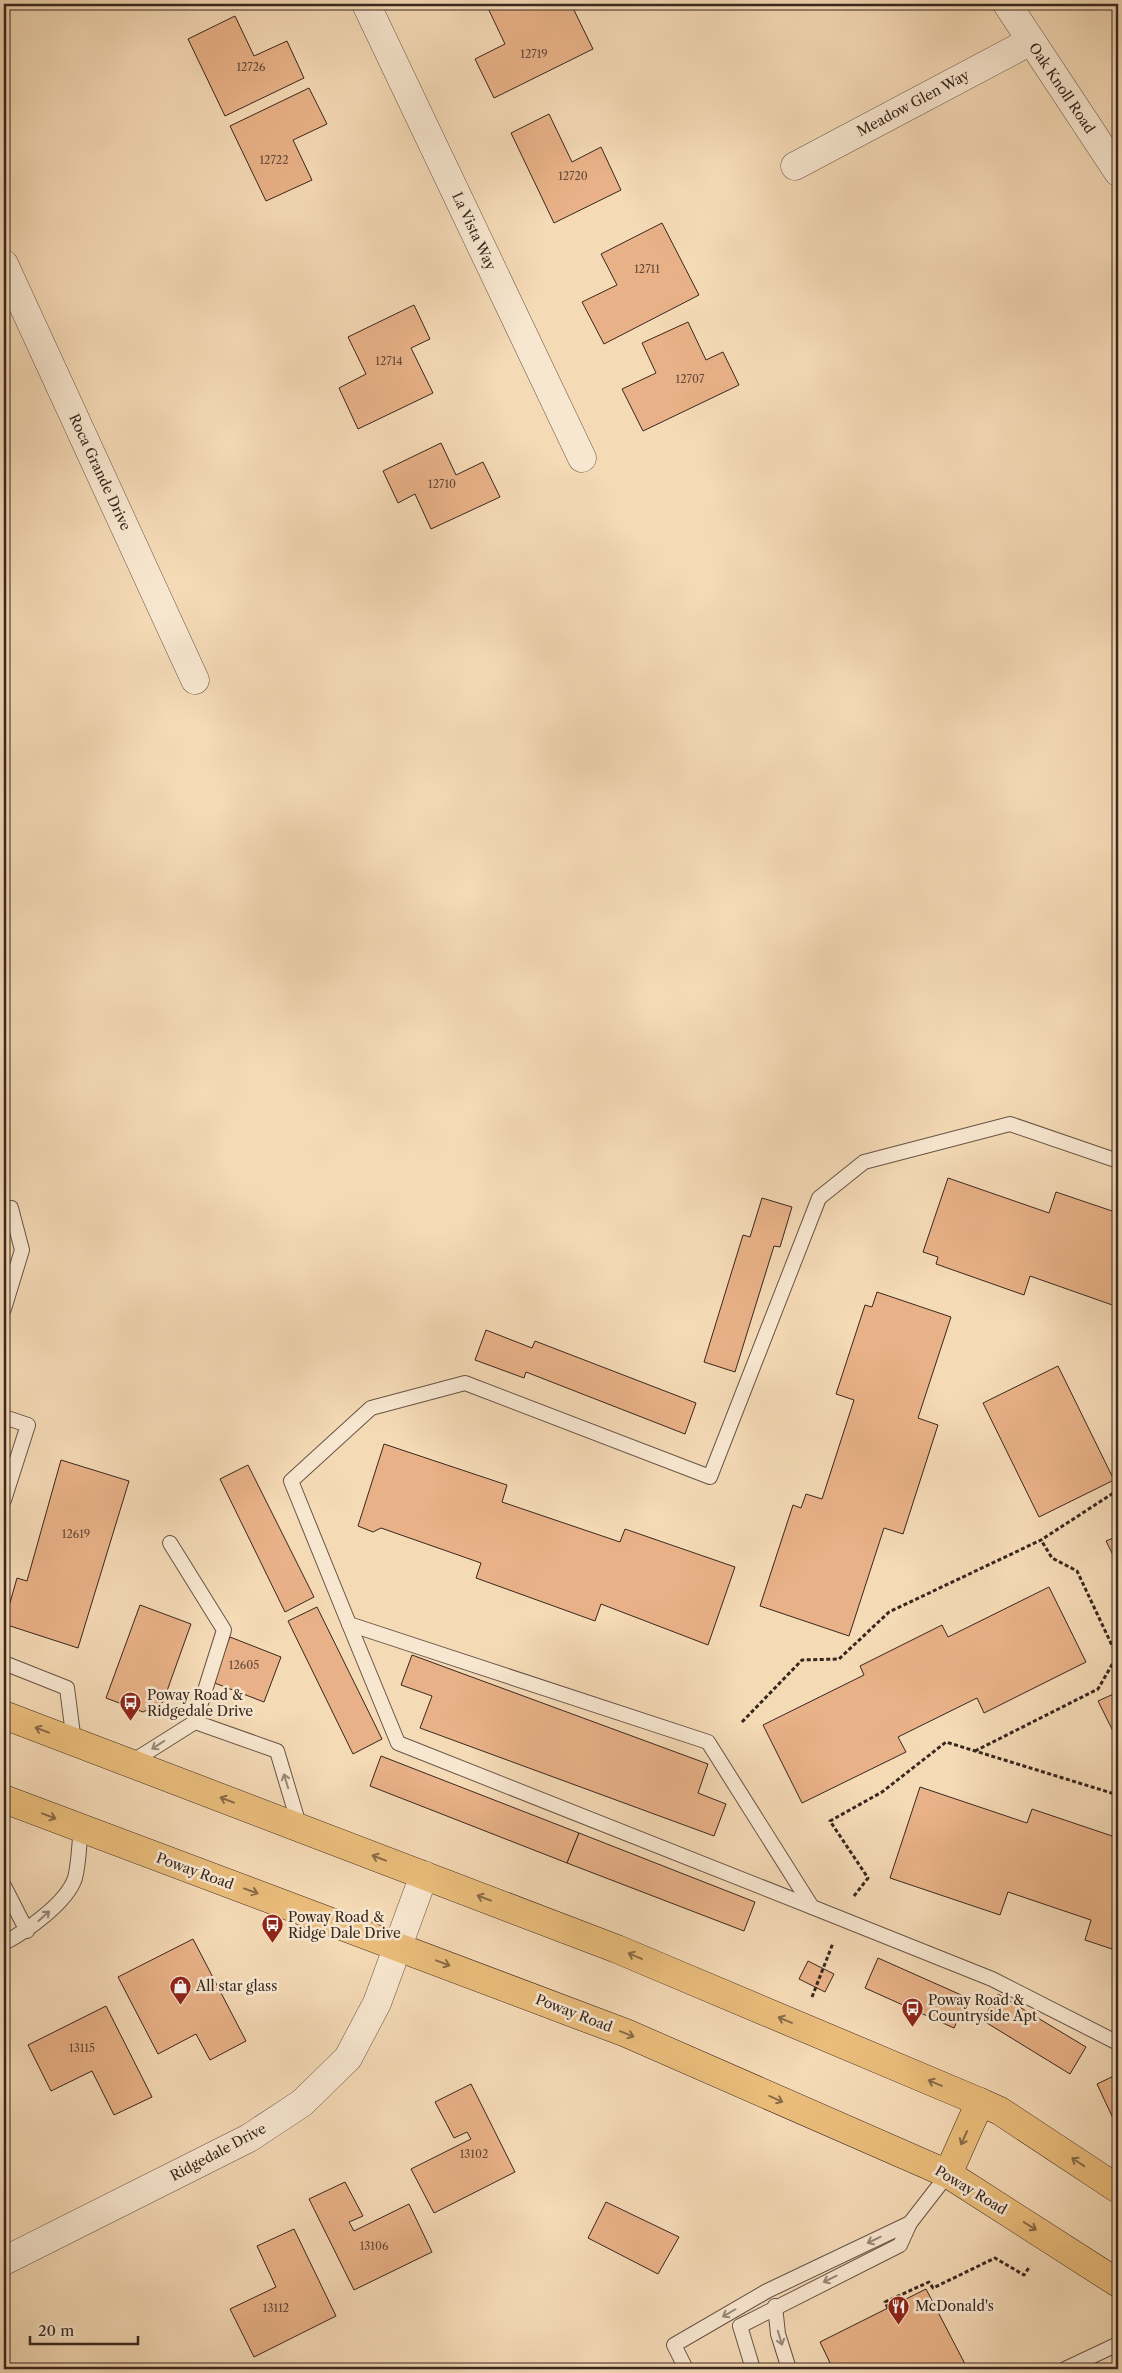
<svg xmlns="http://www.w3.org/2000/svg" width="1122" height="2373" font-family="'Libre Caslon Text',serif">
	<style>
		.building { fill: #e9b187; stroke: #38271f }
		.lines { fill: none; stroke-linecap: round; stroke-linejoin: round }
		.service-casing { stroke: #675445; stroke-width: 16 }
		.minor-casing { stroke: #675445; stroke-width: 29 }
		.tertiary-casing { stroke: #675445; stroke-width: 29 }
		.primary-casing { stroke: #38271f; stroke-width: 29 }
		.path { stroke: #38271f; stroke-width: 3; stroke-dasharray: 4 2.5; stroke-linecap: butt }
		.service { stroke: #f8e7d0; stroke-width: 14 }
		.minor { stroke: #f8e7d0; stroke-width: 28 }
		.tertiary { stroke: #f8e7d0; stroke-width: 28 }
		.primary { stroke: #eabd7b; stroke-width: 28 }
		.oneway { stroke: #886a48 }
		.oneway2 { stroke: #988778 }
		.labels { text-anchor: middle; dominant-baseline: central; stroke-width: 5; stroke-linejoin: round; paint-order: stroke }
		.number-label { font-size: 11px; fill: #644a39 }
		.street-label { font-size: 14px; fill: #38271f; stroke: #f8e7d0 }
		.poi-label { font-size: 14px; fill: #38271f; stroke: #f8e7d0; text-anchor: start }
	</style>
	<rect width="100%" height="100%" fill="#f5dab6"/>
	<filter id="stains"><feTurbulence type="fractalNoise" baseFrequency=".004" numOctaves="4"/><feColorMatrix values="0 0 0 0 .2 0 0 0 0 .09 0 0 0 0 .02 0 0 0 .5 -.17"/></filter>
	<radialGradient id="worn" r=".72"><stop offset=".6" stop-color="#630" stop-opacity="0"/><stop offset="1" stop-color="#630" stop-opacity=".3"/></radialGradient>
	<g class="building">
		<path d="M486,4H571L593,49L494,98L475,59L505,44Z"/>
		<path d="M235,16L254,56L287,41L304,78L225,116L188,39Z"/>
		<path d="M309,88L327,124L293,140L312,180L266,201L230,126Z"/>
		<path d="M549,114L572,162L601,147L621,190L554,223L511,133Z"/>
		<path d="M662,223L699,295L604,344L582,302L617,285L601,254Z"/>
		<path d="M414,305L430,339L411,348L433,393L358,429L339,388L366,374L348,337Z"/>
		<path d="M688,322L706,360L723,352L739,385L643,431L622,389L656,373L642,343Z"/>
		<path d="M441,443L456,475L483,462L500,497L431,529L415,494L398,503L383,471Z"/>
		<path d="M948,1178L1049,1213L1056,1192L1118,1213V1307L1030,1276L1024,1295L936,1264L938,1257L923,1252Z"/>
		<path d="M762,1198L792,1207L780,1247L774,1246L735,1372L704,1362L743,1235L750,1237Z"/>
		<path d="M877,1292L951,1317L918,1418L938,1425L903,1534L884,1528L849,1636L760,1606L793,1505L801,1508L806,1494L822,1499L854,1400L836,1394L865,1305L872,1307Z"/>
		<path d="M486,1330L532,1348L535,1341L696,1403L685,1434L526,1372L524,1378L475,1360Z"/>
		<path d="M1058,1366L1114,1480L1039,1517L983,1403Z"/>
		<path d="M384,1444L507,1485L502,1502L620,1542L625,1529L735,1567L708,1645L601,1604L595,1621L476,1578L481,1563L381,1528L373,1532L358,1526Z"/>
		<path d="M61,1460L129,1481L78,1648L4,1624L17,1578L27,1581Z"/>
		<path d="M248,1465L314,1597L285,1612L220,1479Z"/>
		<path d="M1118,1536V1565L1106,1541Z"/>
		<path d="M1049,1587L1086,1662L984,1713L977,1698L898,1737L906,1752L802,1803L763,1725L864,1675L860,1666L942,1625L948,1637Z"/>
		<path d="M140,1605L191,1624L163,1702L143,1712L106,1698Z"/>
		<path d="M317,1607L382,1739L353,1754L288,1621Z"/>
		<path d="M230,1637L281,1657L264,1702L212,1682Z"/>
		<path d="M412,1655L708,1764L698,1793L726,1804L714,1836L420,1728L432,1696L401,1685Z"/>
		<path d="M1118,1692V1741L1098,1701Z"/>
		<path d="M381,1756L579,1833L567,1863L370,1786Z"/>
		<path d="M920,1787L1027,1823L1032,1809L1118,1838V1951L1085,1940L1091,1920L1008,1892L1000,1915L890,1878Z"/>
		<path d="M579,1833L755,1902L744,1931L567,1863Z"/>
		<path d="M193,1939L246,2041L210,2060L196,2034L158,2054L118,1977Z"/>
		<path d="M878,1958L968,1998L954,2028L865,1988Z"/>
		<path d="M808,1961L834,1974L825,1992L799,1979Z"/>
		<path d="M998,1994L1086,2047L1070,2074L982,2020Z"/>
		<path d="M106,2006L152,2097L114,2115L92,2071L51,2091L28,2045Z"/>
		<path d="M1118,2074V2129L1097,2084Z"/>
		<path d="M471,2084L515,2172L434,2213L411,2169L471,2139L467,2132L454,2138L435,2102Z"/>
		<path d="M345,2182L363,2216L349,2222L354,2231L409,2204L432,2252L354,2290L309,2199Z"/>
		<path d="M606,2202L679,2237L658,2274L588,2238Z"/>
		<path d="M294,2229L336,2316L254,2357L230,2309L276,2287L257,2246Z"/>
		<path d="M926,2289L965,2364L954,2369H833L820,2342Z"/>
	</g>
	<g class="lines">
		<defs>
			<g id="service">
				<path d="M1118,1161L1010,1124L864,1162L819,1198L710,1477L465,1383L371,1408L291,1481L349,1624L708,1742L812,1907L992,1979L1118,2043"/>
				<path d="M4,1208H11L22,1250L4,1309"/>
				<path d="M4,1417L28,1425L4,1500"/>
				<path d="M170,1543L224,1630L195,1722"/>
				<path d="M349,1624L398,1743L812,1907"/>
				<path d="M4,1663L67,1688L74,1742"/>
				<path d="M130,1763L195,1722L277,1751L300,1828"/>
				<path d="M4,1886L27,1931"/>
				<path d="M4,1943C25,1932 67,1903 75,1878C79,1863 79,1844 81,1828"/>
				<path d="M775,2306L778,2334L789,2369"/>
				<path d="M686,2369L674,2345L767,2291L910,2223L948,2174"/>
				<path d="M753,2369L740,2326L900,2245L910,2223"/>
				<path d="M1065,2369L1118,2344"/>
			</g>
			<g id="minor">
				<path d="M366,4L582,458"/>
				<path d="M795,166L1031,41"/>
				<path d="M4,264L195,680"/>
				<path d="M4,2261L249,2138L302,2103L348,2058L377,2003L424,1875"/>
			</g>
			<path id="tertiary" d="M1007,4L1118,172"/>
			<g id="primary">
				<path d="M4,1715L617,1949L980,2102L1000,2111L1118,2189"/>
				<path d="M4,1799L626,2033L948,2174L1118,2283"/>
				<path d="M948,2174L980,2102"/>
			</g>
		</defs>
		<use href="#service" class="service-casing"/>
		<use href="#minor" class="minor-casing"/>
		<use href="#tertiary" class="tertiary-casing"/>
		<use href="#primary" class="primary-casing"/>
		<g class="path">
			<path d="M742,1722L802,1660L839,1659L889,1612L1041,1540L1118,1490"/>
			<path d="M975,1751L1098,1689L1117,1656L1077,1571L1052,1558L1041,1540"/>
			<path d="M854,1896L868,1878L830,1821L882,1792L946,1742L1118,1795"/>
			<path d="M812,1997L833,1943"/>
			<path d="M888,2308L885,2302L929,2282L933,2288L995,2258L1024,2275L1030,2266"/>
		</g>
		<use href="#service" class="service"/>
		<use href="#minor" class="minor"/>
		<use href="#tertiary" class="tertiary"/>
		<use href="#primary" class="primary"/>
	</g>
	<defs><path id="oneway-shaft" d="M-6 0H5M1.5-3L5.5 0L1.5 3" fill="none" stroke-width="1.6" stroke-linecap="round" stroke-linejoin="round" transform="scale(1.25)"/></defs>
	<g class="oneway">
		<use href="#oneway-shaft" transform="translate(42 1730) rotate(-159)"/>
		<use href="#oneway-shaft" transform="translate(227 1800) rotate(-159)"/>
		<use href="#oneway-shaft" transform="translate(49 1816) rotate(21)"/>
		<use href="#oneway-shaft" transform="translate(379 1858) rotate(-159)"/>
		<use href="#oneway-shaft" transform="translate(251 1891) rotate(20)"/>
		<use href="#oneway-shaft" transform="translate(484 1898) rotate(-159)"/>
		<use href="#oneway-shaft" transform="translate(635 1956) rotate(-157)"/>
		<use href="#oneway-shaft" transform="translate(443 1963) rotate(21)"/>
		<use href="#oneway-shaft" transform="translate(785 2020) rotate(-157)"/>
		<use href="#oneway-shaft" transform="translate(627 2034) rotate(22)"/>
		<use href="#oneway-shaft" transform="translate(935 2083) rotate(-157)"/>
		<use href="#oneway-shaft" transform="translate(776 2099) rotate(24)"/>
		<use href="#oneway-shaft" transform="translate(964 2138) rotate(114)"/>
		<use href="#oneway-shaft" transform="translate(1078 2162) rotate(-146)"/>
		<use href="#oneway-shaft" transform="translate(1030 2226) rotate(32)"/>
	</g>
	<g class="oneway2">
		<use href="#oneway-shaft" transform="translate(158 1745) rotate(147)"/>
		<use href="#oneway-shaft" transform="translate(286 1781) rotate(-107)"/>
		<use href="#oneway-shaft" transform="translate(44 1916) rotate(-42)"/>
		<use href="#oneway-shaft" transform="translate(874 2240) rotate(154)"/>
		<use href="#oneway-shaft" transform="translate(830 2279) rotate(154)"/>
		<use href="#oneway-shaft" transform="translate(729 2313) rotate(150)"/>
		<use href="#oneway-shaft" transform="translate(780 2338) rotate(73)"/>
	</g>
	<defs>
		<symbol id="bus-pin" viewBox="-11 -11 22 30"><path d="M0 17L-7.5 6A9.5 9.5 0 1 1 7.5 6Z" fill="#8f2418" stroke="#f8e7d0"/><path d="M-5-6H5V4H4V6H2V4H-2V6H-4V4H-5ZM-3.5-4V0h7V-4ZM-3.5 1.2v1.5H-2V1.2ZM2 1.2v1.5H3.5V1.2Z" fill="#fff"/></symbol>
		<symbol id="shop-pin" viewBox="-11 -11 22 30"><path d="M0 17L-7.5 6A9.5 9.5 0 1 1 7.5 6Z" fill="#8f2418" stroke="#f8e7d0"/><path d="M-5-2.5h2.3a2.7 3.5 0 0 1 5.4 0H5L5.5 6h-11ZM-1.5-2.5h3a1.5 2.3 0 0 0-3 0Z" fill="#fff"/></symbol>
		<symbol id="restaurant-pin" viewBox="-11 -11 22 30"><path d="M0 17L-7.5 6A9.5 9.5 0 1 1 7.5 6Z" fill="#8f2418" stroke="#f8e7d0"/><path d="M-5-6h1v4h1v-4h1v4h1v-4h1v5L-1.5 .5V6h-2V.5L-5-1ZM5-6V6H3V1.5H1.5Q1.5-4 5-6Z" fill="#fff"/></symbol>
	</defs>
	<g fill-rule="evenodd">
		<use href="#bus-pin" x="118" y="1690" width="25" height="34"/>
		<use href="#bus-pin" x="260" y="1912" width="25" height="34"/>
		<use href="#shop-pin" x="168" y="1974" width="25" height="34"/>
		<use href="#bus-pin" x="900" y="1996" width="25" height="34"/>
		<use href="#restaurant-pin" x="886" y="2294" width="25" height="34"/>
	</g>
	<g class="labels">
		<g class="number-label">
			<text x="534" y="54">12719</text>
			<text x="251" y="67">12726</text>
			<text x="274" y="160">12722</text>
			<text x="573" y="176">12720</text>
			<text x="647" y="269">12711</text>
			<text x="389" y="361">12714</text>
			<text x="690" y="379">12707</text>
			<text x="442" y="484">12710</text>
			<text x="76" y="1534">12619</text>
			<text x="244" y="1665">12605</text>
			<text x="82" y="2048">13115</text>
			<text x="474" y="2154">13102</text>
			<text x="374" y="2246">13106</text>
			<text x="276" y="2308">13112</text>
		</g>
		<g class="street-label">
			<text transform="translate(1062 88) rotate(56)">Oak Knoll Road</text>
			<text transform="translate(913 103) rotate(-28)">Meadow Glen Way</text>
			<text transform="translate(474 231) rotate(65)">La Vista Way</text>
			<text transform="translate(100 472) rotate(65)">Roca Grande Drive</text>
			<text transform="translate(195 1871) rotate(20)">Poway Road</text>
			<text transform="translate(574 2013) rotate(21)">Poway Road</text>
			<text transform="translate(218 2152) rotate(-28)">Ridgedale Drive</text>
			<text transform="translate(971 2190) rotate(31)">Poway Road</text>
		</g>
		<g class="poi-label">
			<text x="147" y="1695">Poway Road &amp;<tspan x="147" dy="16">Ridgedale Drive</tspan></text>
			<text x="288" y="1917">Poway Road &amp;<tspan x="288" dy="16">Ridge Dale Drive</tspan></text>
			<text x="196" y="1986">All star glass</text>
			<text x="928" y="2000">Poway Road &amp;<tspan x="928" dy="16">Countryside Apt</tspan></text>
			<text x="915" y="2306">McDonald's</text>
		</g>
	</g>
	<rect width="1122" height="2373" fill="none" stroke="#f5dab6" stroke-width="20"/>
	<rect x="5" y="5" width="1112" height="2363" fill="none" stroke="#38271f" stroke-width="2.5"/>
	<rect x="10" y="10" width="1102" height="2353" fill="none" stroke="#38271f"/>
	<path d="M30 2336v8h108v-8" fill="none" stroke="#38271f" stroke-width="2.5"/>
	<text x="38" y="2336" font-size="15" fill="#38271f" stroke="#f8e7d0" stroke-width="4" paint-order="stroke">20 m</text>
	<rect width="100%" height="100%" filter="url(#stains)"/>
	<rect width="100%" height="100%" fill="url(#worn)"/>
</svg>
